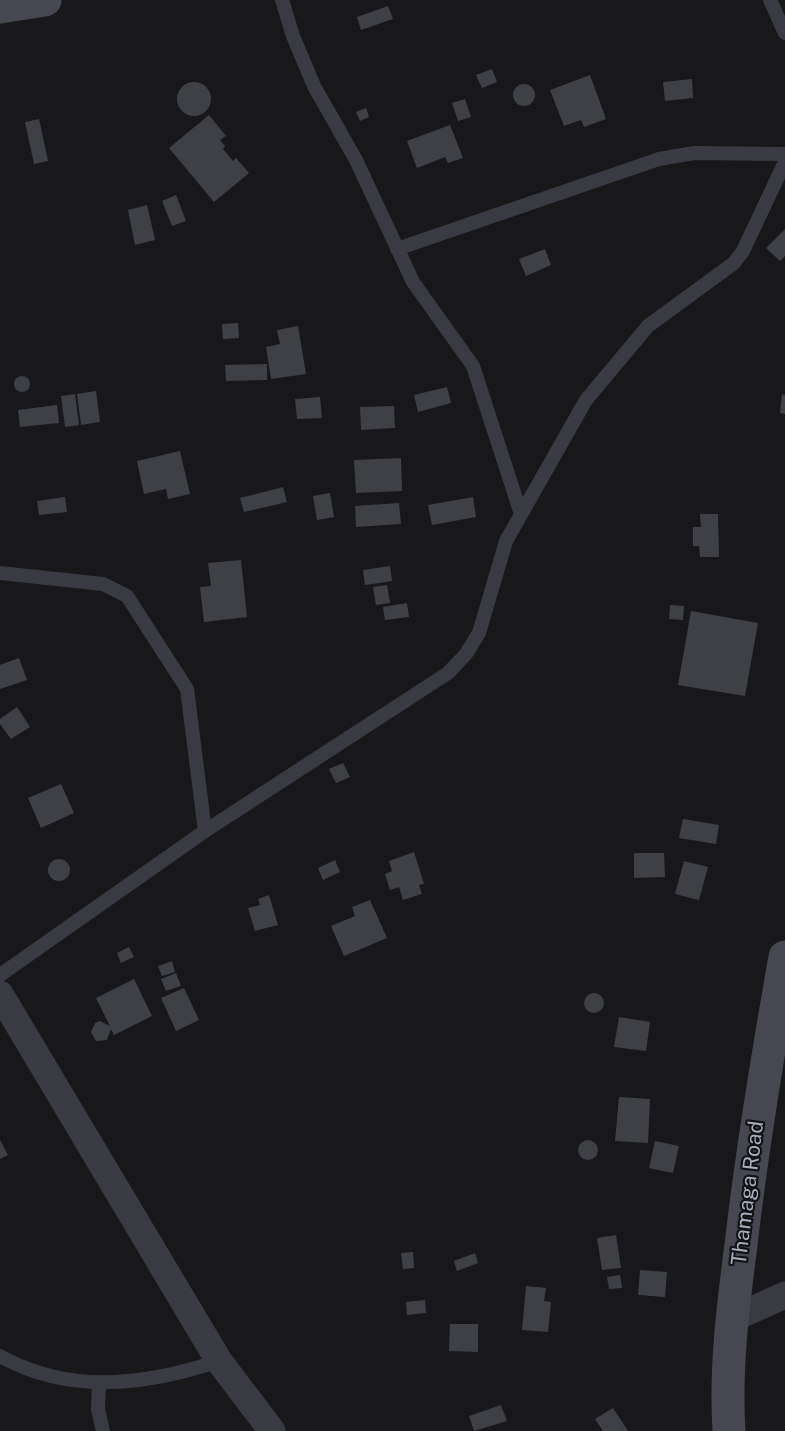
<svg xmlns="http://www.w3.org/2000/svg" width="785" height="1431" font-family="'Public Sans',sans-serif">
	<style>
		.building { fill: #3f4045 }
		.lines { fill: none; stroke-linecap: round; stroke-linejoin: round }
		.service { stroke: #3a3b42; stroke-width: 14 }
		.minor { stroke: #3a3b42; stroke-width: 27 }
		.secondary { stroke: #464750; stroke-width: 33 }
		.labels { text-anchor: middle; dominant-baseline: central; stroke-width: 4.5; stroke-linejoin: round; paint-order: stroke }
		.street-label { font-size: 21px; fill: #a9acbb; stroke: #131315 }
	</style>
	<rect width="100%" height="100%" fill="#18181a"/>
	<g class="building">
		<path d="M388,6L393,19L361,30L357,17Z"/>
		<path d="M492,69L497,82L482,88L476,75Z"/>
		<path d="M590,75L606,119L584,127L581,120L564,126L550,90Z"/>
		<path d="M692,79L693,98L665,101L663,82Z"/>
		<circle cx="194" cy="99" r="17"/>
		<circle cx="524" cy="95" r="11"/>
		<path d="M465,99L471,117L458,121L452,103Z"/>
		<path d="M366,108L369,117L360,121L356,112Z"/>
		<path d="M209,115L226,136L220,140L225,146L223,149L233,161L236,158L249,173L214,202L169,148Z"/>
		<path d="M39,119L48,161L34,164L25,122Z"/>
		<path d="M450,125L463,158L448,163L445,157L417,168L407,141Z"/>
		<path d="M176,195L186,221L172,226L162,201Z"/>
		<path d="M147,205L155,240L135,245L128,210Z"/>
		<path d="M785,229V256L780,261L766,248Z"/>
		<path d="M545,249L551,265L526,276L519,259Z"/>
		<path d="M238,323L239,338L223,339L222,324Z"/>
		<path d="M298,326L306,374L271,379L266,347L280,344L277,330Z"/>
		<path d="M267,364V380L226,381L225,365Z"/>
		<circle cx="22" cy="384" r="8"/>
		<path d="M447,387L451,403L418,412L414,395Z"/>
		<path d="M96,391L100,422L81,425L77,394Z"/>
		<path d="M75,394L79,425L65,427L61,396Z"/>
		<path d="M782,394L785,395V414L780,413Z"/>
		<path d="M320,397L322,418L297,419L295,399Z"/>
		<path d="M57,405L59,423L20,427L18,410Z"/>
		<path d="M394,406L395,428L361,430L360,407Z"/>
		<path d="M180,451L190,494L168,499L166,489L144,494L137,461Z"/>
		<path d="M401,458L402,491L356,493L354,460Z"/>
		<path d="M283,487L287,502L244,512L240,498Z"/>
		<path d="M330,493L334,517L317,520L313,496Z"/>
		<path d="M65,497L67,512L39,515L37,501Z"/>
		<path d="M473,497L476,517L432,525L428,505Z"/>
		<path d="M399,503L401,524L356,527L355,506Z"/>
		<path d="M700,514H718L719,557H700L699,546H693V527H701Z"/>
		<path d="M241,560L247,617L204,622L200,587L211,586L208,563Z"/>
		<path d="M390,566L392,581L365,585L363,570Z"/>
		<path d="M387,585L390,603L376,605L373,587Z"/>
		<path d="M407,603L409,617L385,620L383,607Z"/>
		<path d="M670,605L684,606L683,620L669,619Z"/>
		<path d="M691,611L758,623L745,696L678,685Z"/>
		<path d="M19,658L27,680L0,689V665Z"/>
		<path d="M17,707L30,727L11,739L0,724V719Z"/>
		<path d="M343,763L350,777L336,783L329,769Z"/>
		<path d="M61,784L74,813L41,828L28,798Z"/>
		<path d="M683,819L719,825L716,844L679,838Z"/>
		<path d="M414,852L424,884L419,885L422,894L403,900L399,887L390,890L385,874L392,871L389,861Z"/>
		<path d="M634,853H664L665,877L634,878Z"/>
		<circle cx="59" cy="870" r="11"/>
		<path d="M335,860L340,872L323,880L318,868Z"/>
		<path d="M684,861L708,867L699,900L675,894Z"/>
		<path d="M269,895L278,925L255,931L248,908L260,905L258,899Z"/>
		<path d="M370,900L387,938L344,956L331,926L355,916L352,907Z"/>
		<path d="M129,947L134,957L121,963L117,953Z"/>
		<path d="M172,961L175,972L162,976L158,966Z"/>
		<path d="M176,973L181,986L166,991L161,979Z"/>
		<path d="M134,979L152,1016L114,1035L111,1029L107,1040L96,1041L91,1032L95,1023L100,1021L110,1026L96,998Z"/>
		<path d="M184,988L199,1020L176,1031L161,998Z"/>
		<circle cx="594" cy="1003" r="10"/>
		<path d="M619,1017L650,1022L646,1051L614,1047Z"/>
		<path d="M619,1097L650,1099L648,1143L615,1141Z"/>
		<path d="M0,1140L8,1155L0,1159Z"/>
		<circle cx="588" cy="1150" r="10"/>
		<path d="M655,1141L679,1146L673,1173L649,1168Z"/>
		<path d="M616,1235L621,1268L602,1270L597,1238Z"/>
		<path d="M413,1252L414,1268L403,1269L401,1253Z"/>
		<path d="M475,1253L478,1263L457,1271L454,1261Z"/>
		<path d="M640,1270L667,1272L665,1297L638,1295Z"/>
		<path d="M620,1275L622,1288L609,1289L607,1277Z"/>
		<path d="M526,1286L546,1288L544,1301L551,1302L548,1332L522,1330Z"/>
		<path d="M425,1300L426,1313L407,1315L406,1302Z"/>
		<path d="M450,1324H478V1352L449,1351Z"/>
		<path d="M501,1405L507,1421L474,1431L469,1416Z"/>
		<path d="M613,1408L628,1431H603L595,1419Z"/>
	</g>
	<g class="lines">
		<g class="service">
			<path d="M282,0L293,36L314,86L356,160L413,282L473,366L521,514"/>
			<path d="M770,0L785,33"/>
			<path d="M397,249L659,159L694,153L785,154"/>
			<path d="M0,573L103,584L127,596L187,689L205,831L0,975"/>
			<path d="M205,831L448,673L466,654L479,633L506,541L586,400L648,326L734,263L743,251L785,162"/>
			<path d="M0,1356C70,1395 146,1385 219,1361"/>
			<path d="M99,1383L98,1409L103,1431"/>
		</g>
		<g class="minor">
			<path d="M0,994L219,1361L272,1431"/>
			<path d="M732,1319L785,1295"/>
		</g>
		<g class="secondary">
			<path d="M0,7L45,0"/>
			<path d="M729,1431C725,1369 733,1306 741,1245C752,1148 768,1053 785,957"/>
		</g>
	</g>
	<g class="labels">
		<g class="street-label">
			<text transform="translate(747 1193) rotate(-83)">Thamaga Road</text>
		</g>
	</g>
</svg>
